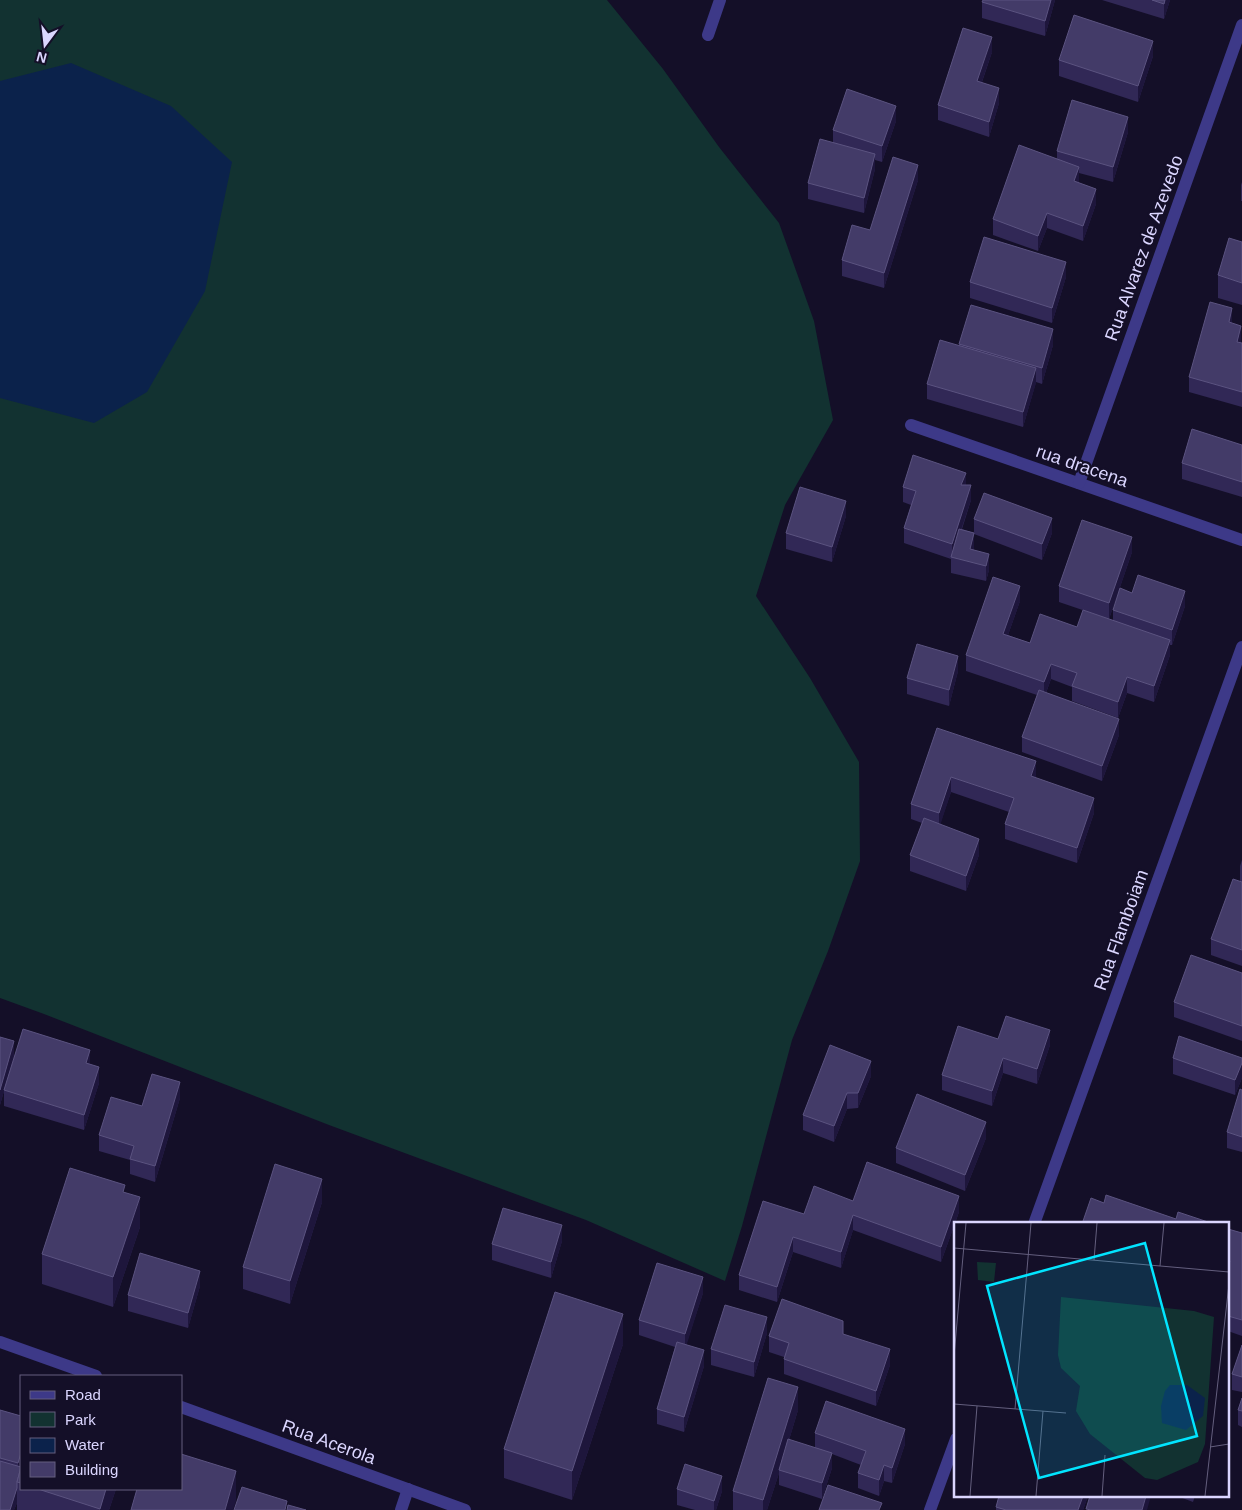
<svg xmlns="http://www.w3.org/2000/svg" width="1242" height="1510" font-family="Arial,sans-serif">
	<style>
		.park { fill: #123231 }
		.water { fill: #0b224b }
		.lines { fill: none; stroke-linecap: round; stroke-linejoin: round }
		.street { stroke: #3d3988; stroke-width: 12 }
		.wall { fill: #312856 }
		.shaded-wall { fill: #1e163c }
		.building { fill: #433b68; stroke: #5b5380 }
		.labels { text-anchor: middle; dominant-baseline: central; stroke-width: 4.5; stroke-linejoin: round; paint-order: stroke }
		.street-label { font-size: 18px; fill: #dbd6ff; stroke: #140f28 }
		.inset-road { fill: none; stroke: #645f7e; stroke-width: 1 }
		.view { fill: #02e5ff; fill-opacity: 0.15; stroke: #02e5ff; stroke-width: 2.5 }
		.inset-edge { fill: none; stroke: #dbd6ff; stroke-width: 2.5 }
	</style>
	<rect width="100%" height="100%" fill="#140f28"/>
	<path class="park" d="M0,0H607L663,69L719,147L779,223L814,321L833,420L785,505L756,596L810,678L859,762L860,861L828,951L792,1040L742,1226L725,1281L586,1220L329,1125L44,1014L0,998Z"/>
	<path class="water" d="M71,63L171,106L232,162L205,291L147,392L94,423L0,398V81Z"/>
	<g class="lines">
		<g class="street">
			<path d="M708,35L720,0"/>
			<path d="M911,425L1242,540"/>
			<path d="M1079,483L1242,25"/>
			<path d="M1034,1224L1242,647"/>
			<path d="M0,1342L96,1376"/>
			<path d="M181,1407L465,1510"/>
			<path d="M401,1510L408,1489"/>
			<path d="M930,1510L956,1439"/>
		</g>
	</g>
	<g class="wall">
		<path d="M1055,0L1045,36L982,18V2Z"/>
		<path d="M1102,0H1170L1164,19Z"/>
		<path d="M992,52L982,82L999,103L989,137L938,120V105Z"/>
		<path d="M1153,56L1138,102L1059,76V60Z"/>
		<path d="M896,121L882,162L875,160V169L864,213L808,199V183L833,143V130Z"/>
		<path d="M1128,132L1113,182L1079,173V183L1096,204L1083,241L1047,228L1038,251L993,235V219L1057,159V151Z"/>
		<path d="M918,180L884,288L842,276V260Z"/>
		<path d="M1242,182V201H1241V185Z"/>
		<path d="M1242,242V305L1218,298V275Z"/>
		<path d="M1066,277L1052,323L970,298V282Z"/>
		<path d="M1232,323L1241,341V343H1242V407L1189,392V377Z"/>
		<path d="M959,344L1053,345L1042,384L1036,382L1023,427L927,399V384L959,345Z"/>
		<path d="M1242,445V497L1182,479V463Z"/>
		<path d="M966,485L971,500L962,529L974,533V519L1052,533L1042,560L974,534V550L989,570L986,581L951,573V559L904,543V528L911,505L903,502V487Z"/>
		<path d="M846,516L832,562L786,549V533Z"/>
		<path d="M1132,552L1109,619L1059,602V586Z"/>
		<path d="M1132,593L1185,606L1172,645H1170V655L1154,702L1127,693L1118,718L1072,701V687L1051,679L1046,693L1119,735L1102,781L1022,752V737L1037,695L966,671V655L1020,601L1008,635L1030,643L1077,627L1113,620V610Z"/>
		<path d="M958,671L949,706L907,694V678Z"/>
		<path d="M937,728L1036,777L1035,778L1094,813L1077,863L1005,839V824L1009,812L951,792L940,824L979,855L966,891L910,871V855L922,823L911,819V804Z"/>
		<path d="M1242,860V966L1211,955V939L1240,881V866Z"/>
		<path d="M1242,973V1041L1174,1017V1002Z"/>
		<path d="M0,1037L14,1056L7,1083L90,1065L99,1083L84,1130L4,1106V1091L0,1105Z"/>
		<path d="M998,1039L1050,1045L1037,1084L1003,1073L992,1106L942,1090V1075Z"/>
		<path d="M1173,1058H1242V1078L1235,1095L1173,1074Z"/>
		<path d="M871,1076L858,1108L847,1109L834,1142L803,1130V1115Z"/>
		<path d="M1242,1090V1152L1227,1148V1132Z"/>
		<path d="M180,1098L155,1182L130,1174V1160L99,1151V1135L142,1106Z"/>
		<path d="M986,1138L965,1191L896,1163V1148Z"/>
		<path d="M125,1193L140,1227L113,1307L42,1284V1254Z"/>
		<path d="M853,1201L959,1212L941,1262L853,1230L841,1268L793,1252L777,1302L739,1290V1275L804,1214Z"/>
		<path d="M322,1202L290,1304L243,1289V1267Z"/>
		<path d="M1228,1229L1242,1233V1336L1228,1331Z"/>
		<path d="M562,1241L551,1278L492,1260V1244Z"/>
		<path d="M200,1286L188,1328L128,1311V1295Z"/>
		<path d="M703,1293L686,1345L704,1366L684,1432L657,1424V1409L675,1347L639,1335V1320Z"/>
		<path d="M767,1333L754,1377L711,1365V1349Z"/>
		<path d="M843,1334L890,1365L876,1406L784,1374V1357L769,1352V1336Z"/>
		<path d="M623,1344L572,1500L504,1478V1449Z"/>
		<path d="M1242,1345V1392L1232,1390V1374Z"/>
		<path d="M1242,1398V1427L1238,1425V1410Z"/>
		<path d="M0,1410L21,1416V1489H116L109,1510H17V1503L14,1510H0Z"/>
		<path d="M798,1410L789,1440L815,1448V1433L905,1444L892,1483L884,1481L879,1496L858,1488V1473L861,1465L832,1454V1468L822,1499L779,1485V1473L767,1510H733V1491Z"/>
		<path d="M677,1489L722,1491L716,1510H695L677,1505Z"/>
		<path d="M999,1496H1088L1083,1510H996V1507Z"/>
		<path d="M1177,1496H1195L1193,1502Z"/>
	</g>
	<g class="shaded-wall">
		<path d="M1051,0H1055L1045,36V21Z"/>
		<path d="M1165,0H1170L1164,19V4Z"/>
		<path d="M992,37V52L977,96V81Z"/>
		<path d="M1153,41V56L1138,102V86Z"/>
		<path d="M999,88V103L989,137V122Z"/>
		<path d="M896,106V121L882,162V146Z"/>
		<path d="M1128,117V132L1113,182V167Z"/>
		<path d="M875,154V169L864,213V198Z"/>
		<path d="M918,165V180L884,288V273Z"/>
		<path d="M1079,167V182L1074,197V181Z"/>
		<path d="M1096,189V204L1083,241V226Z"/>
		<path d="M1047,213V228L1038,251V236Z"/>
		<path d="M1066,262V277L1052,323V308Z"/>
		<path d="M1232,308V324L1229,322Z"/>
		<path d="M1241,326V341L1237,357V342Z"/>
		<path d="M1053,329V345L1042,384V368Z"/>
		<path d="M1036,368V383L1023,427V412Z"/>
		<path d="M966,473V488L961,485Z"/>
		<path d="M971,485V500L952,557V544Z"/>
		<path d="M846,501V516L832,562V547Z"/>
		<path d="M1052,518V533L1042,560V544Z"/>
		<path d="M974,533V548L971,562L970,549Z"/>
		<path d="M1132,537V552L1109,619V603Z"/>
		<path d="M989,554V570L986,581V566Z"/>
		<path d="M1020,586V601L1003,649V634Z"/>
		<path d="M1185,591V606L1172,645V630Z"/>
		<path d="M1170,640V655L1154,702V686Z"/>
		<path d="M958,656V671L949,706V690Z"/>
		<path d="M1051,664V679L1044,698V682Z"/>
		<path d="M1127,677V693L1118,718V702Z"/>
		<path d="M1119,719V735L1102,781V766Z"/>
		<path d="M1036,761V777L1031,792V776Z"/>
		<path d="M951,777V792L939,829V813Z"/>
		<path d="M1094,798V813L1077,863V848Z"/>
		<path d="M979,839V855L966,891V876Z"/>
		<path d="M1050,1030V1045L1037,1084V1069Z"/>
		<path d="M14,1041V1056L0,1105V1090Z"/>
		<path d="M90,1050V1066L86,1063Z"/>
		<path d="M1003,1058V1073L992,1106V1091Z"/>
		<path d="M871,1061V1076L858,1108V1093Z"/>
		<path d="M1242,1063V1078L1235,1095V1080Z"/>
		<path d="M99,1067V1083L84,1130V1115Z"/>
		<path d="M180,1082V1098L155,1182V1166Z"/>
		<path d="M847,1093V1109L834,1142V1126Z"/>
		<path d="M986,1122V1138L965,1191V1175Z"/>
		<path d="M322,1179V1202L290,1304V1281Z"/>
		<path d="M959,1196V1212L941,1262V1247Z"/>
		<path d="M140,1197V1227L113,1307V1277Z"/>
		<path d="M853,1215V1230L841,1268V1252Z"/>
		<path d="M562,1225V1241L551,1278V1262Z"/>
		<path d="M793,1237V1252L777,1302V1287Z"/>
		<path d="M200,1271V1286L188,1328V1313Z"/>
		<path d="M703,1277V1293L685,1350V1334Z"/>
		<path d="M623,1314V1344L572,1500V1471Z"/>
		<path d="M767,1317V1333L754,1377V1362Z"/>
		<path d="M890,1349V1365L876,1406V1391Z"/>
		<path d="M704,1350V1366L684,1432V1417Z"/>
		<path d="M798,1387V1410L780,1470H779V1473L767,1510H763V1500Z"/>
		<path d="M905,1429V1444L892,1483V1468Z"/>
		<path d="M21,1453V1468L18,1479V1463Z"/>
		<path d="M832,1453V1468L822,1499V1483Z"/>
		<path d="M884,1465V1481L879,1496V1480Z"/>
		<path d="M236,1471V1501L233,1510H225Z"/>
		<path d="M722,1476V1491L716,1510H714V1501Z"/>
		<path d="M17,1488V1503L14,1510H10Z"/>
		<path d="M106,1489H116L109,1510H100Z"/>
		<path d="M1083,1496H1088L1083,1510H1078Z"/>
		<path d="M1146,1496H1151L1147,1510H1142Z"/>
	</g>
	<g class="building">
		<path d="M983,0H1051L1045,21L982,2Z"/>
		<path d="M1152,0H1165L1164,4Z"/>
		<path d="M1074,15L1153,41L1138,86L1059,60Z"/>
		<path d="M963,28L992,37L977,81L999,88L989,122L938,105Z"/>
		<path d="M847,89L896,106L882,146L833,130Z"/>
		<path d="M1072,100L1128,117L1113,167L1057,151Z"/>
		<path d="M820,139L875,154L864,198L808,183Z"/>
		<path d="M1019,145L1079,167L1074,181L1096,189L1083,226L1047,213L1038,236L993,219Z"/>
		<path d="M893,157L918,165L884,273L842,260L852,225L870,230Z"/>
		<path d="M984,237L1066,262L1052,308L970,282Z"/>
		<path d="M1229,238L1242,242V283L1218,275Z"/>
		<path d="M1210,302L1232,308L1229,322L1241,326L1237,342L1242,343V392L1189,377Z"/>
		<path d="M971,305L1053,329L1042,368L959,344Z"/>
		<path d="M940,340L1036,368L1023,412L927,384Z"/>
		<path d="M1192,429L1242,445V482L1182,463Z"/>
		<path d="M913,455L966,473L961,485H971L952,544L904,528L916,491L903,487Z"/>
		<path d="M800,487L846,501L832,547L786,533Z"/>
		<path d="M984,493L1052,518L1042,544L974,519Z"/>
		<path d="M1082,520L1132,537L1109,603L1059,586Z"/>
		<path d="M959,529L974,533L970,549L989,554L986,566L951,557Z"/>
		<path d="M1138,575L1185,591L1172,630L1113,610L1120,588L1132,593Z"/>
		<path d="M993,577L1020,586L1003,634L1030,643L1040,614L1077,627L1083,610L1170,640L1154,686L1127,677L1118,702L1072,686L1077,673L1051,664L1044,682L966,655Z"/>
		<path d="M917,644L958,656L949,690L907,678Z"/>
		<path d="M1039,690L1119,719L1102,766L1022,737Z"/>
		<path d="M937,728L1036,761L1031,776L1094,798L1077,848L1005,824L1014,798L951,777L939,813L911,804Z"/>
		<path d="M924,818L979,839L966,876L910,855Z"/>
		<path d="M1233,879L1242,882V950L1211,939Z"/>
		<path d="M1191,955L1242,973V1026L1174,1002Z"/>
		<path d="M1006,1016L1050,1030L1037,1069L1003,1058L992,1091L942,1075L958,1026L998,1039Z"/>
		<path d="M23,1029L90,1050L86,1063L99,1067L84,1115L4,1090Z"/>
		<path d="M1179,1036L1242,1058V1063L1235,1080L1173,1058Z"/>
		<path d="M0,1037L14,1041L0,1090Z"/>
		<path d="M830,1045L871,1061L858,1093H847L834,1126L803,1115Z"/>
		<path d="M152,1074L180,1082L155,1166L130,1159L134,1146L99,1135L111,1097L142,1106Z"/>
		<path d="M1240,1089L1242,1090V1137L1227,1132Z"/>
		<path d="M917,1094L986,1122L965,1175L896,1148Z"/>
		<path d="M867,1162L959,1196L941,1247L853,1215L841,1252L793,1237L777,1287L739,1275L763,1201L804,1214L814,1186L853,1201Z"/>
		<path d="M275,1164L322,1179L290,1281L243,1267Z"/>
		<path d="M70,1168L125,1185L123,1192L140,1197L113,1277L42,1254Z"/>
		<path d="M1106,1195L1176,1219L1178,1212L1214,1224H1082L1091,1198L1104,1203Z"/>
		<path d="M503,1208L562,1225L551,1262L492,1244Z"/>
		<path d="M1228,1229L1242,1233V1320L1228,1316V1265L1230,1261L1228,1260Z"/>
		<path d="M140,1253L200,1271L188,1313L128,1295Z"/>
		<path d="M657,1263L703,1277L685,1334L639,1320Z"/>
		<path d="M555,1292L623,1314L572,1471L504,1449Z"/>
		<path d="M782,1299L843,1321V1334L890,1349L876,1391L784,1359L789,1343L769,1336Z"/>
		<path d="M725,1305L767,1317L754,1362L711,1349Z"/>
		<path d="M677,1342L704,1350L684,1417L657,1409Z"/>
		<path d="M1242,1345V1377L1232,1374Z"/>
		<path d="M768,1378L798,1387L763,1500L733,1491Z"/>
		<path d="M1242,1398V1411L1238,1410Z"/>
		<path d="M826,1401L905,1429L892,1468L884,1465L879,1480L858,1473L866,1451L815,1433Z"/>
		<path d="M0,1410L21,1416V1453L18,1463L0,1458Z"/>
		<path d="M788,1439L832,1453L822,1483L779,1470Z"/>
		<path d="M181,1454L236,1471L225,1510H131L137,1489H181Z"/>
		<path d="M0,1461L21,1467L17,1482V1488L10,1510H0Z"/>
		<path d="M685,1464L722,1476L714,1501L677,1489Z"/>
		<path d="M21,1467V1483L17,1482Z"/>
		<path d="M828,1485L882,1503L879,1510H819Z"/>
		<path d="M242,1487L287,1501L285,1510H234Z"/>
		<path d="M38,1489H106L100,1509Z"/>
		<path d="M999,1496H1083L1078,1510H1006L996,1507Z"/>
		<path d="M1090,1496H1146L1142,1510H1091L1086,1509Z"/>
		<path d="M288,1505L306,1510H287Z"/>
	</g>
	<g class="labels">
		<g class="street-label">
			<text transform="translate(1144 248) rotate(-70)">Rua Alvarez de Azevedo</text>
			<text transform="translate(1082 466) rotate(19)">rua dracena</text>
			<text transform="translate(1121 930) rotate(-70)">Rua Flamboiam</text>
			<text transform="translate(329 1442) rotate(20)">Rua Acerola</text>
		</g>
	</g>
	<g transform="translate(954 1222)">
		<rect width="275" height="275" fill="#140f28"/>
		<path d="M23,40L42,41L40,60L24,58ZM107,75L240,89L260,95L251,222L244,240L203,258L191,256L136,212L122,189L126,164L107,146L104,133Z" fill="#123231"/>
		<path d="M216,163H233L251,176L249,194L232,208L208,201L207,184L211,169Z" fill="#0b224b"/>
		<path class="inset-road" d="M0,26L275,50M140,38L143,1M206,44L210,1M0,134L12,1M0,182L112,191M61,187L77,1M256,225L275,222M16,274L23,184M82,274L89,189M148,274L151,233M251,274L275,62"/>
		<path class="view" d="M191,21L243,214L85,256L33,64Z"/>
		<rect width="275" height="275" class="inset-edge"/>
	</g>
	<rect x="20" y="1375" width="162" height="115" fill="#140f28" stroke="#645f7e"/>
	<rect x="30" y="1391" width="25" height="8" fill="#3d3988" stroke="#645f7e"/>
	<text x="65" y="1400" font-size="15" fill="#dbd6ff">Road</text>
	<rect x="30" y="1412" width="25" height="15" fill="#123231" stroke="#645f7e"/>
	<text x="65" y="1425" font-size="15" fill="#dbd6ff">Park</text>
	<rect x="30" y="1438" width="25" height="15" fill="#0b224b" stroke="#645f7e"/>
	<text x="65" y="1450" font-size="15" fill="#dbd6ff">Water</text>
	<rect x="30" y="1462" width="25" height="15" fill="#433b68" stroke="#645f7e"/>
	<text x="65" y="1475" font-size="15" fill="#dbd6ff">Building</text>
	<g transform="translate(45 45) rotate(195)" stroke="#140f28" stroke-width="4" paint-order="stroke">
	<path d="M0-4L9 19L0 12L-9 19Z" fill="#dbd6ff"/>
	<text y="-8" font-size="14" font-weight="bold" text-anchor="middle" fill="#dbd6ff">N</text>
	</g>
</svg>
